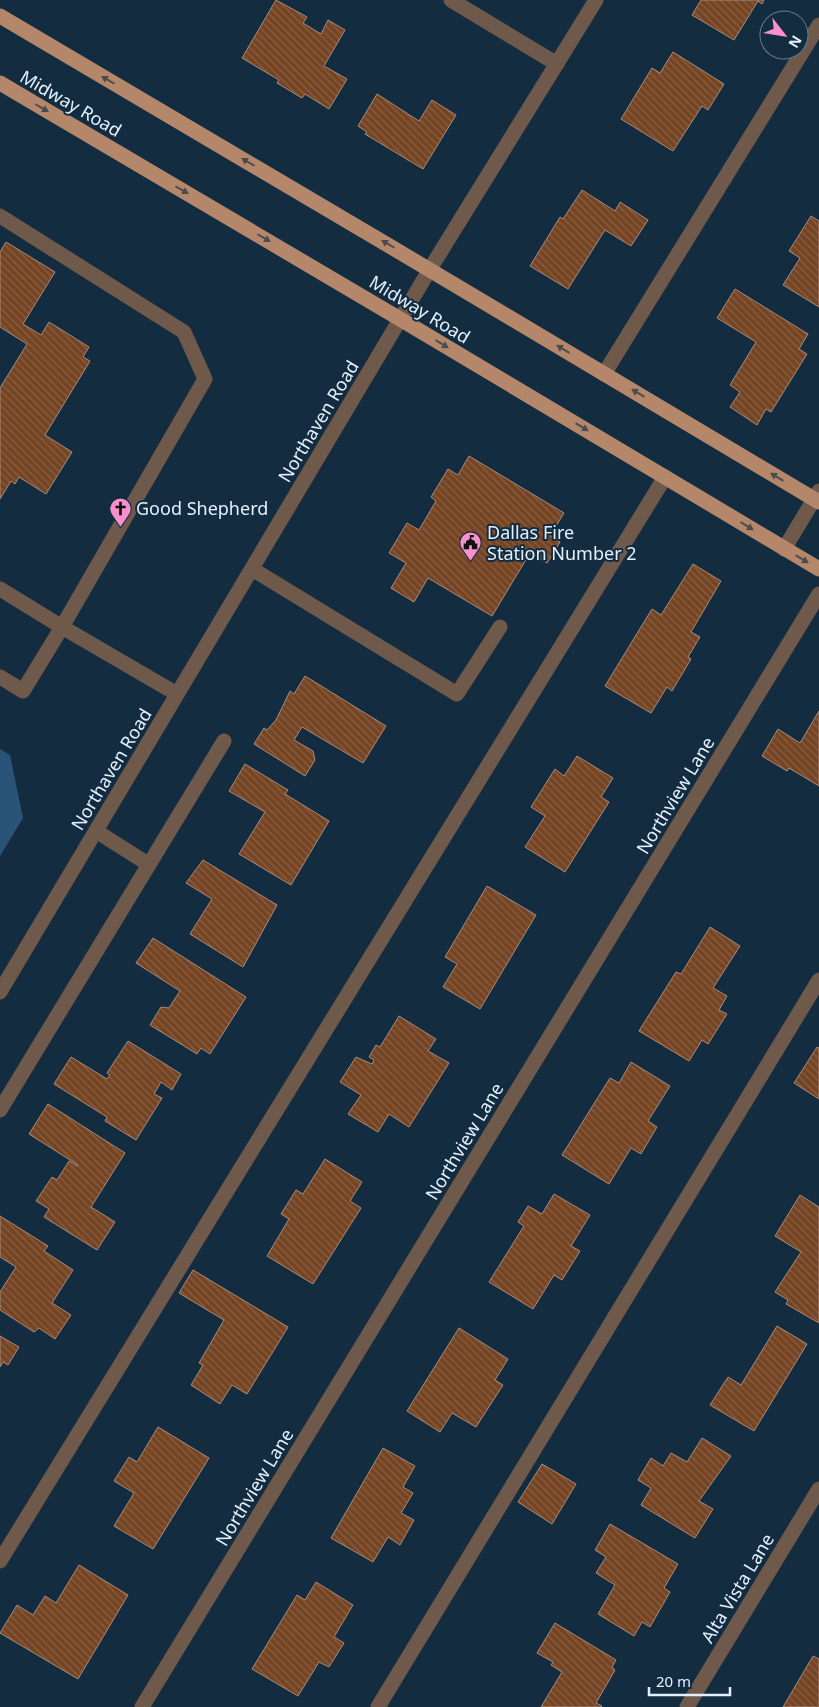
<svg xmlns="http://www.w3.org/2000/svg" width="819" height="1707" font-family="'Noto Sans',sans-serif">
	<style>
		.grass { fill: #2a5477 }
		.building { fill: url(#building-back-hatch); stroke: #ab8b78 }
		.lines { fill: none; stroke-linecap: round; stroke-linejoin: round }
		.minor { stroke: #6f594b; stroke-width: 15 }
		.major { stroke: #b4876b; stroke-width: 15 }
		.oneway { fill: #4c4c4f }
		.labels { text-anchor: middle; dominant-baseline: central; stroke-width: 4; stroke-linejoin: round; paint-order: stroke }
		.street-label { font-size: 18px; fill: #e2f0fe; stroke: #142c40 }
		.poi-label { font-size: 18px; fill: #e2f0fe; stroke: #142c40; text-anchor: start }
	</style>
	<defs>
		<pattern id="building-back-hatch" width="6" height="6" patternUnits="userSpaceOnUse" patternTransform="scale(1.25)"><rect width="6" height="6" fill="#744423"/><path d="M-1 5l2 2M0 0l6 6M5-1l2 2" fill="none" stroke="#885f44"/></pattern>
	</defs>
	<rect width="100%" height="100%" fill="#142c40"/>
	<path class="grass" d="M0,749L10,755L23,818L0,856Z"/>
	<g class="building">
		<path d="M276,0L307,17L303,23L321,34L328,20L345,30L324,66L347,79L329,109L305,94L302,98L277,83L279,80L242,58Z"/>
		<path d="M701,0H764L762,4L758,1L734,40L692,15Z"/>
		<path d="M673,52L724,84L708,110L702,106L673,151L621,119L652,68L660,73Z"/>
		<path d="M377,94L419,121L432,100L456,115L423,169L365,134L367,132L358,126Z"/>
		<path d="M582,190L615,211L620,202L648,220L631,246L605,230L568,289L530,266L560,217L563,219Z"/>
		<path d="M811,216L819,221V307L783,285L800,258L789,251Z"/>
		<path d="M6,242L55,272L23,324L41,335L49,322L89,347L83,357L90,361L45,435L72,452L46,494L19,477L15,484L11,481L0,499V388L27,344L0,327V252Z"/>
		<path d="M735,289L808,334L799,349L807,354L771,412L766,409L757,425L730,407L740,392L730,385L756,342L717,318Z"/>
		<path d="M469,456L564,513L550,536L560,542L547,563L530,553L492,616L428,578L414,602L391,588L406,563L389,553L407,523L419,530L436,501L431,497L448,469L458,475Z"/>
		<path d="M693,564L721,581L691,632L700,637L688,657L691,659L672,691L667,687L651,713L605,686L652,609L661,615Z"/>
		<path d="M305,676L386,726L363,763L302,727L294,740L313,751L315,760L305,776L254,744L264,728L267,730L276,720L290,691L294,694Z"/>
		<path d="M819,711V786L789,768L787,771L762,756L778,729L800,743Z"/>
		<path d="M577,756L613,778L601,797L609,802L565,872L525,847L545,816L531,807L555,769L564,776Z"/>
		<path d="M245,764L288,790L285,794L329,821L291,885L239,854L265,812L229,791Z"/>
		<path d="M203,860L277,905L243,967L190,934L212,899L186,883Z"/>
		<path d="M487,886L536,915L480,1009L443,987L457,964L445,957Z"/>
		<path d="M710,927L740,946L713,988L727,996L719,1010L727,1014L708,1044L702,1040L689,1061L639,1031L676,972L681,974Z"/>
		<path d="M153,938L246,997L210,1054L201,1048L197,1054L150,1025L161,1007L169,1008L180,991L136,963Z"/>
		<path d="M399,1016L436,1039L428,1051L449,1063L409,1127L389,1114L378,1132L348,1114L361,1095L340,1082L356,1057L372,1064L374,1060L369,1057L376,1045L380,1047Z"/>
		<path d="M128,1041L181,1074L172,1090L161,1082L154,1094L162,1098L136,1140L105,1121L107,1117L54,1084L71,1057L107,1079L110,1075L107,1073Z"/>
		<path d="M817,1047L819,1048V1099L794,1083Z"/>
		<path d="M631,1062L670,1086L648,1121L657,1127L641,1154L631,1148L609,1184L562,1155L610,1078L619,1083Z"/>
		<path d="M48,1104L125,1153L91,1207L115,1222L97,1250L44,1217L49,1209L36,1201L52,1177L57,1180L69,1161L77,1166L78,1165L29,1134Z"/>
		<path d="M325,1159L362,1182L350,1201L361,1208L313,1284L267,1256L289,1219L281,1214L296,1190L303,1194Z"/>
		<path d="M554,1194L590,1215L571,1246L580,1251L562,1280L554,1275L533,1309L489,1282L524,1226L518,1222L528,1206L542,1214Z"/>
		<path d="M800,1195L819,1207V1323L786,1304L788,1300L775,1292L801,1252L775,1236Z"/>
		<path d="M0,1216L48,1246L44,1251L73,1270L52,1303L71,1315L55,1339L39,1328L34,1332L0,1310V1292L16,1267L0,1257Z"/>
		<path d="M193,1270L288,1327L247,1394L232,1385L220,1404L191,1385L203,1365L199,1363L224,1320L179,1293Z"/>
		<path d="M777,1326L807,1344L754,1431L710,1405L728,1377L741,1385Z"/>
		<path d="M459,1328L508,1359L495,1380L503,1385L476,1427L452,1413L440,1432L407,1411Z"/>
		<path d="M0,1336L19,1347L8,1365L3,1362L0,1367Z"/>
		<path d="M158,1427L209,1458L153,1549L114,1526L134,1493L114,1481L129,1457L137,1462Z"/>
		<path d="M702,1438L731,1456L699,1501L713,1509L695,1538L641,1505L651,1488L638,1480L651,1458L663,1466L671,1453L687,1462Z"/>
		<path d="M383,1448L415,1466L403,1487L413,1493L401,1513L414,1520L400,1545L388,1537L373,1562L331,1538Z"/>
		<path d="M542,1464L576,1484L552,1524L518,1502Z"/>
		<path d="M610,1524L678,1564L664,1588L670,1592L650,1627L642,1622L634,1636L598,1614L615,1585L596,1573L606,1557L595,1550Z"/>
		<path d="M79,1565L128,1595L78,1679L0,1633L17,1605L33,1615L45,1596L56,1603Z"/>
		<path d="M316,1582L353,1605L334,1637L344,1643L329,1667L319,1662L298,1696L252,1669L297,1595L305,1600Z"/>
		<path d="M555,1623L616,1660L612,1667L615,1670L596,1703L602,1706L601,1707H541L562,1672L551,1665L553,1662L537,1653Z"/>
		<path d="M813,1656L819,1659V1707H783Z"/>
	</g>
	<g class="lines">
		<g class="minor">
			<path d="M451,0L557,64"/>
			<path d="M0,216L184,332L205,379L62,627L177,694"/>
			<path d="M604,374L819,25"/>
			<path d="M784,549L819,491"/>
			<path d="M252,569L457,694L500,627"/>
			<path d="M0,589L62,627L23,691L0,677"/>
			<path d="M96,831L148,864"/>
			<path d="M0,992L430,269L596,0"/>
			<path d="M0,1110L224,741"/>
			<path d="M0,1561L665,477"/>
			<path d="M142,1707L819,594"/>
			<path d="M378,1707L819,980"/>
			<path d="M687,1707L819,1489"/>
		</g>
		<g class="major">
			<path d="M0,16L403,254L819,502"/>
			<path d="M0,83L400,319L819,569"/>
		</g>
	</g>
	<defs><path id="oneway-solid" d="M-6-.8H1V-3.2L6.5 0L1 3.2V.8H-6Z" transform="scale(1.25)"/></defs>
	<g class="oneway">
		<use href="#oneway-solid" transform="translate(108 80) rotate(-150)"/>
		<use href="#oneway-solid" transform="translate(42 108) rotate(30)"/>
		<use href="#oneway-solid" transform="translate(248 162) rotate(-150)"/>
		<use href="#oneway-solid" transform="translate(182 190) rotate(30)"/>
		<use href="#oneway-solid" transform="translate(264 238) rotate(30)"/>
		<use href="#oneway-solid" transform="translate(388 244) rotate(-150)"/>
		<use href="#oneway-solid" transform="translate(442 344) rotate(31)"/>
		<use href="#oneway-solid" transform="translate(563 349) rotate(-149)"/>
		<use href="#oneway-solid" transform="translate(638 393) rotate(-149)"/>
		<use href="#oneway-solid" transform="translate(582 427) rotate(31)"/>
		<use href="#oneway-solid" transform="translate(777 477) rotate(-149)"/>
		<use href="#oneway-solid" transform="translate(747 526) rotate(31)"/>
		<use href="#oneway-solid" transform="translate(802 559) rotate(31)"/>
	</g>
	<defs>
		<symbol id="church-pin" viewBox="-11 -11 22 30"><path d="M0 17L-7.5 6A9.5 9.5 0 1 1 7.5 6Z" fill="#f890cb" stroke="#142c40"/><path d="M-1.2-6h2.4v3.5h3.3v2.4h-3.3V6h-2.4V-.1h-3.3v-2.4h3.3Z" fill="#111"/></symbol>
		<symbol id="civic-pin" viewBox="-11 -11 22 30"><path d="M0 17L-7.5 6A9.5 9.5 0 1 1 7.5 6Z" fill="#f890cb" stroke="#142c40"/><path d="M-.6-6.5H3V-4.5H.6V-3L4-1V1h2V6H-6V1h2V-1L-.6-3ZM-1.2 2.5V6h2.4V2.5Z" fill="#111"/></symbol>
	</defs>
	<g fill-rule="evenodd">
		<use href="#church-pin" x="108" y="496" width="25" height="34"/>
		<use href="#civic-pin" x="458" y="530" width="25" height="34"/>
	</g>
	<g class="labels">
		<g class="street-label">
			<text transform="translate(71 103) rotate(30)">Midway Road</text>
			<text transform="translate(420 309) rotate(31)">Midway Road</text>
			<text transform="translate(318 421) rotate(-59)">Northaven Road</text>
			<text transform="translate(111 769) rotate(-59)">Northaven Road</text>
			<text transform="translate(675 795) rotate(-59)">Northview Lane</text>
			<text transform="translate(464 1141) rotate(-59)">Northview Lane</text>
			<text transform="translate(254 1487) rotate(-59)">Northview Lane</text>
			<text transform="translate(737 1588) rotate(-59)">Alta Vista Lane</text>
		</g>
		<g class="poi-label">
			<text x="136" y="508">Good Shepherd</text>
			<text x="487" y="532">Dallas Fire<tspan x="487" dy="21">Station Number 2</tspan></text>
		</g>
	</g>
	<g transform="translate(784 35) rotate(121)"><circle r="24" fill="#142c40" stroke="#667a8c"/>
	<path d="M0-4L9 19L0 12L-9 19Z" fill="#f890cb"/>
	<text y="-8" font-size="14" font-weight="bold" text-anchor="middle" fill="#e2f0fe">N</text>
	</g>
	<path d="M649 1687v8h81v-8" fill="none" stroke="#e2f0fe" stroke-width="2.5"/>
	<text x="656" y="1687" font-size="15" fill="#e2f0fe" stroke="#142c40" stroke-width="4" paint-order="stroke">20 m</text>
</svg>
